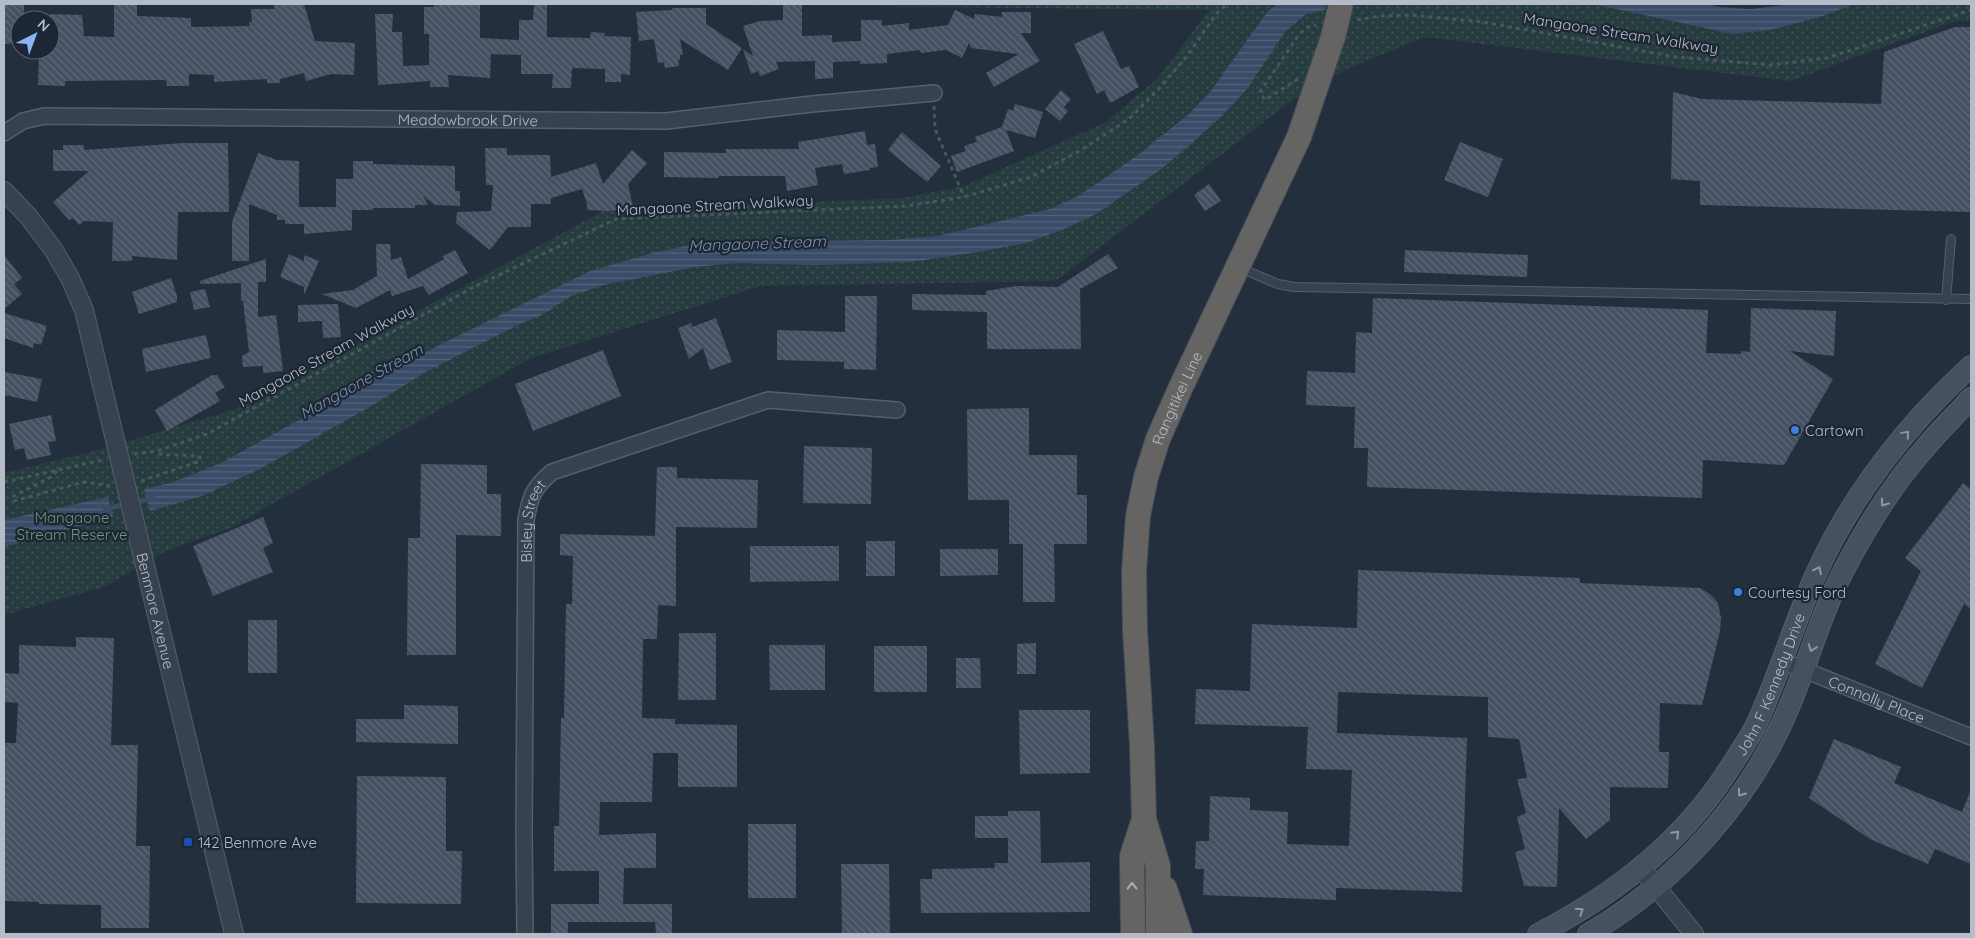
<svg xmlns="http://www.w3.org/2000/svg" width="1975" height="938" font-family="Quicksand,sans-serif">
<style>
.grass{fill:url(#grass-dots)}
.water{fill:url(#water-rules)}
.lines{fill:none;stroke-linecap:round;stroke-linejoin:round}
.stream{stroke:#394c67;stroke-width:5}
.building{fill:url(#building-back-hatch)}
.service-casing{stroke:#565f6c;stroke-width:10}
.minor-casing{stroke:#565f6c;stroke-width:18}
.tertiary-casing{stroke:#565f6c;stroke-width:20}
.secondary-casing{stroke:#565f6c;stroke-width:22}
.trunk-casing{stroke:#434c59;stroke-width:26}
.path{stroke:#44595c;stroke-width:3;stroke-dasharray:4 4;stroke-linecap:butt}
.service{stroke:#38414e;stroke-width:8}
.minor{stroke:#38414e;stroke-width:15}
.tertiary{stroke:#38414e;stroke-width:18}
.secondary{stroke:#465061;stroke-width:20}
.trunk{stroke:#656462;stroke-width:24}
.tertiary-bridge-casing{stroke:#565f6c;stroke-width:20;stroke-linecap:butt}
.trunk-bridge-casing{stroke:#434c59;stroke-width:26;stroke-linecap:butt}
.tertiary-bridge{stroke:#38414e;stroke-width:18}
.trunk-bridge{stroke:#656462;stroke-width:24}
.oneway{stroke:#8e96a5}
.oneway2{stroke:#a8afba}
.shop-dot{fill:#3f7fe0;stroke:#1d2633;stroke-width:2}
.transit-dot{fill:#1a4fb4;stroke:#1d2633;stroke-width:2}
.labels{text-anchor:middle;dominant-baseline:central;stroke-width:4.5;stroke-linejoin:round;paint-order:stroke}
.street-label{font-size:15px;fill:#b4bcc9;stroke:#1d2633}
.poi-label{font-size:15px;fill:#b4bcc9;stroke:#1d2633;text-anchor:start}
.park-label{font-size:15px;fill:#6b9a76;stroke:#1d2633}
.water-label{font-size:16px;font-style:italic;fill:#7c92b1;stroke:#1d2633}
</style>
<defs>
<pattern id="grass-dots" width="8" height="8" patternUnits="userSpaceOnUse" patternTransform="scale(1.25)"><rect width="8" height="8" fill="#263c3f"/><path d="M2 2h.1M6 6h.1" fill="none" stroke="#435659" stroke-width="1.8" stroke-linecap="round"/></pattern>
<pattern id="water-rules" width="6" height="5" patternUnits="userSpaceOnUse" patternTransform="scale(1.25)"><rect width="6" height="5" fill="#394c67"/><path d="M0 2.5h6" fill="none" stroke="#53647b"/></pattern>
<pattern id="building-back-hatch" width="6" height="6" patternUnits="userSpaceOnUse" patternTransform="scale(1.25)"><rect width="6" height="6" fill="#455162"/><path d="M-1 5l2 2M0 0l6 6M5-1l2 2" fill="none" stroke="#5d6877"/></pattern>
</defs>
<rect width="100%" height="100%" fill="#242f3e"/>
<path class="grass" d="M 661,4 L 1648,4 L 1714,17 L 1826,4 L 1971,4 L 1971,21 L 1953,22 L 1790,81 L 1425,37 L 1352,67 L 1318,84 L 1290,102 L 1056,281 L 761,286 L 531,358 L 230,528 L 168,550 L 106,586 L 4,615 L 4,473 L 94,451 L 236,409 L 605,210 L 903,198 L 964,186 L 1106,122 L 1158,78 L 1209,10 Z"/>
<g class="water">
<path d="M 1278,4 L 1326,4 L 1325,10 L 1306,14 L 1285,32 L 1247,89 L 1223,115 L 1192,143 L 1160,170 L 1096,214 L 1062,230 L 1026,243 L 978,252 L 911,262 L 817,265 L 736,263 L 695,267 L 603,285 L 569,297 L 544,314 L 522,323 L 424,373 L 373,405 L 260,469 L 202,496 L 150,511 L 144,489 L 171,483 L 221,463 L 399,365 L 590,271 L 656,252 L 692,245 L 747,242 L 889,240 L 938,236 L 1050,209 L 1080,195 L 1138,155 L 1190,113 L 1210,92 L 1268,11 Z"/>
<path d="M 1593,4 L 1706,4 L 1720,7 L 1751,9 L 1792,4 L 1854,4 L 1823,16 L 1770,30 L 1733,34 Z"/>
<path d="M 108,497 L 113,517 L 4,547 L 4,520 Z"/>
</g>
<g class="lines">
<path class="stream" d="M 105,509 L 153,498"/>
</g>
<g class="building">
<path d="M 5,4 L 24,4 L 24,20 L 20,20 L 20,43 L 5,44 Z"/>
<path d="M 114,4 L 137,4 L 137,16 L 191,18 L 191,27 L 250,26 L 249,22 L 252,22 L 251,9 L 274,9 L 274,4 L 304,4 L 315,41 L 355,43 L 354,75 L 331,74 L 306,81 L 304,73 L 280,79 L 280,83 L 267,83 L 267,79 L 214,82 L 214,75 L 189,74 L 189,86 L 167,86 L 166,80 L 65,81 L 65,86 L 38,85 L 39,50 L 50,50 L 50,14 L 82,15 L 84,36 L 114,37 Z"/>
<path d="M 434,4 L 480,4 L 480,38 L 519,40 L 519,20 L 533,20 L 534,5 L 547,5 L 547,37 L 590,38 L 591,32 L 605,33 L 604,36 L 631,37 L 630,75 L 621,74 L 621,82 L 605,82 L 605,69 L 572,68 L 571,88 L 552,88 L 553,74 L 521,74 L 521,55 L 491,54 L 490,78 L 448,75 L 449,87 L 430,87 L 430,81 L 378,85 L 375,14 L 393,14 L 392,32 L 402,32 L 403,66 L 429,65 L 429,34 L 424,34 L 424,7 L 434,7 Z"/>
<path d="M 783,5 L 802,5 L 802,36 L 832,35 L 832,42 L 861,41 L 861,20 L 882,20 L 882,26 L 909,23 L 909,30 L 948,25 L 955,10 L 974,19 L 975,14 L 1002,17 L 1002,12 L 1031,12 L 1031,33 L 1021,33 L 1040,61 L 994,87 L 986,73 L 1019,54 L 971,48 L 969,43 L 962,58 L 946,50 L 921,53 L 920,50 L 887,54 L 887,63 L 860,64 L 860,61 L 833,62 L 833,78 L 815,79 L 815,61 L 776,62 L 779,69 L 760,76 L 758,71 L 751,74 L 743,49 L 753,56 L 743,26 L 760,21 L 783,20 Z"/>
<path d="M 672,8 L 706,8 L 706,24 L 742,48 L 728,70 L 680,39 L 683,55 L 680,55 L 680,60 L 678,60 L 679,66 L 665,68 L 664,62 L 658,63 L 654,39 L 639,41 L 636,12 L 672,10 Z"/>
<path d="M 1955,27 L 1971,27 L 1971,212 L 1700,205 L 1700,181 L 1671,179 L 1673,92 L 1702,99 L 1881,104 L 1884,52 Z"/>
<path d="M 1103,31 L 1121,69 L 1129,66 L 1139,87 L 1110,103 L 1104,90 L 1097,94 L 1074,44 Z"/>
<path d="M 1061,90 L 1071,99 L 1064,107 L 1068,111 L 1060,121 L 1045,109 Z"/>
<path d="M 1015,104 L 1043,112 L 1035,138 L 1006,130 L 1014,151 L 957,172 L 951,156 L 966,151 L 964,146 L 977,142 L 975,137 L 1002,127 L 1008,109 L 1013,111 Z"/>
<path d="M 865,131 L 867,145 L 875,144 L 878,167 L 870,168 L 870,170 L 844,174 L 842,164 L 815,168 L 818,185 L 787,191 L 785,176 L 719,176 L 718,178 L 664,177 L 664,152 L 726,153 L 726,149 L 799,149 L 798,142 Z"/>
<path d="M 902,132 L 941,166 L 927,182 L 888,150 Z"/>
<path d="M 1460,142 L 1503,159 L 1488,197 L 1444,180 Z"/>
<path d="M 184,143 L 228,143 L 229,212 L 178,212 L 177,260 L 132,256 L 132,261 L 112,261 L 113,222 L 84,221 L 79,225 L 73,218 L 69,220 L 53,202 L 89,171 L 53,171 L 53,150 L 63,150 L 63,145 L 84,145 L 84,150 Z"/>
<path d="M 485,148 L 507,148 L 507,155 L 550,155 L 551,177 L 596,163 L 603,184 L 632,150 L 647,163 L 628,184 L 633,207 L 610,211 L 587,210 L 587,204 L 582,189 L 551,198 L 551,204 L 531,204 L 531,227 L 508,227 L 490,250 L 456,223 L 457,212 L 491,211 L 493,185 L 486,185 Z"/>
<path d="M 258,153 L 277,160 L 299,161 L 299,207 L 336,207 L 336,179 L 353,179 L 353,161 L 373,161 L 373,164 L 455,166 L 455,191 L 460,191 L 460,206 L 435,205 L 423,196 L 428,205 L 415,205 L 415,208 L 373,208 L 373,210 L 352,210 L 352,230 L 304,234 L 304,224 L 285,224 L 285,220 L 277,220 L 277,215 L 249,204 L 249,261 L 232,261 L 232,222 Z"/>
<path d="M 1209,184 L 1221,201 L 1205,211 L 1194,195 Z"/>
<path d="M 376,244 L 390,244 L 391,260 L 401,257 L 408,279 L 444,259 L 443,256 L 455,250 L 468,273 L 429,295 L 423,286 L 392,296 L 390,290 L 356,308 L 322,294 L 353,290 L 377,276 Z"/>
<path d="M 1405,250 L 1528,255 L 1527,277 L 1404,272 Z"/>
<path d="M 289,254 L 304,261 L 304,255 L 319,261 L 304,295 L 304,287 L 280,277 Z"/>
<path d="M 1108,254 L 1118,268 L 1080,289 L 1081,349 L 987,349 L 987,312 L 912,310 L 912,294 L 986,295 L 986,291 L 1016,286 L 1058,287 Z"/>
<path d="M 4,255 L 22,278 L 14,284 L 22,294 L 4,309 Z"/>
<path d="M 266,259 L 266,282 L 258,282 L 258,317 L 276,315 L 283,371 L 263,373 L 263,366 L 243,367 L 242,356 L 249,352 L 243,301 L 241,301 L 241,283 L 201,284 L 200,281 Z"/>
<path d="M 171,278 L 177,296 L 177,302 L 139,314 L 132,292 Z"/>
<path d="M 205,289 L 210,307 L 194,310 L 190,292 Z"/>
<path d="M 845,296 L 877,296 L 876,370 L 844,369 L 844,362 L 777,360 L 777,330 L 845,332 Z"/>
<path d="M 1373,298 L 1708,310 L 1706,353 L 1741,354 L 1741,351 L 1750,352 L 1751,308 L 1836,311 L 1834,356 L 1790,351 L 1833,379 L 1784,465 L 1703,460 L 1702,498 L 1367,487 L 1368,448 L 1354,448 L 1355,407 L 1306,405 L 1307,371 L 1355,373 L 1356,332 L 1372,333 Z"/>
<path d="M 338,304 L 341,337 L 323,338 L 322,321 L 298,322 L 298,305 Z"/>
<path d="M 4,313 L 47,326 L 41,345 L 34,343 L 33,348 L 4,338 Z"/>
<path d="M 716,318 L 732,362 L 710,370 L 703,348 L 689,359 L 678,328 L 691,323 L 692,327 Z"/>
<path d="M 206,335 L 211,358 L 146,372 L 142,349 Z"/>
<path d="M 603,350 L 621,396 L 533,431 L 515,384 Z"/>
<path d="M 5,372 L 42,379 L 37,402 L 4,395 Z"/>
<path d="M 212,375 L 217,375 L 225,387 L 215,393 L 220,401 L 167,431 L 155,410 Z"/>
<path d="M 1029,408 L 1029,455 L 1077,455 L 1077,495 L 1087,495 L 1087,544 L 1054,544 L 1055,602 L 1023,602 L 1023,544 L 1009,544 L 1009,500 L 968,500 L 967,409 Z"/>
<path d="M 51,415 L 56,441 L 48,442 L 51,455 L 27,460 L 24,448 L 15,450 L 9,424 Z"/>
<path d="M 804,446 L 872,448 L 871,504 L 803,503 Z"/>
<path d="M 421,464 L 487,465 L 487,494 L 501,494 L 501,536 L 456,535 L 456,655 L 407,655 L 408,538 L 420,538 Z"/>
<path d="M 657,467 L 677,467 L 677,478 L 758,480 L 757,528 L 676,527 L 676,606 L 658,605 L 657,639 L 643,639 L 642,718 L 675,719 L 675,724 L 737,725 L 737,787 L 678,787 L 678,753 L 653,753 L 652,802 L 600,802 L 599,835 L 656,833 L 656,868 L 624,868 L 623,904 L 672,904 L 672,934 L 656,934 L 655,922 L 568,922 L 568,934 L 551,934 L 551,904 L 599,904 L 599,871 L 554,871 L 554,826 L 559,826 L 561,718 L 564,718 L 566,604 L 572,604 L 573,556 L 560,555 L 560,534 L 655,536 Z"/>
<path d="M 1963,483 L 1971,489 L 1971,609 L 1964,604 L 1922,688 L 1875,664 L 1921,571 L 1905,558 Z"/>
<path d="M 263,517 L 273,543 L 263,548 L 273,572 L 213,596 L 193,546 Z"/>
<rect x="866" y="541" width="29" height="35"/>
<path d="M 750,546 L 839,546 L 839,581 L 750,582 Z"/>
<path d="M 940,549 L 998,549 L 998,575 L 940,576 Z"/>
<path d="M 1358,570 L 1580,578 L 1580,583 L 1700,588 L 1711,595 L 1718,603 L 1721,618 L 1720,631 L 1702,705 L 1660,703 L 1659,752 L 1669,752 L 1668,788 L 1610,787 L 1610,820 L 1586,839 L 1559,808 L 1557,887 L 1524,886 L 1515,852 L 1525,849 L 1517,817 L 1526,813 L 1517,779 L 1527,778 L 1519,739 L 1488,737 L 1488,697 L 1338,692 L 1337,733 L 1467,738 L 1462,892 L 1336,888 L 1336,900 L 1203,895 L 1204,869 L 1195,869 L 1196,841 L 1209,841 L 1210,796 L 1250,798 L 1250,810 L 1288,812 L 1287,844 L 1349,846 L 1352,770 L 1306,769 L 1308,727 L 1195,724 L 1196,689 L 1250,691 L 1252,624 L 1357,628 Z"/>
<rect x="248" y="620" width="29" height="53"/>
<path d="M 679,633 L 716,633 L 716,700 L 678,700 Z"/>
<path d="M 76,637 L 114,638 L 111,745 L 138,745 L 136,846 L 150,846 L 149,928 L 101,928 L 101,905 L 39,904 L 39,902 L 4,901 L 4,743 L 16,743 L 18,703 L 4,702 L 4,673 L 19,674 L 19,645 L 76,647 Z"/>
<path d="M 1036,643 L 1036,674 L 1017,674 L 1017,644 Z"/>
<path d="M 769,645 L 825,645 L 825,690 L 770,690 Z"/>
<rect x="874" y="646" width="53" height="46"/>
<path d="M 956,658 L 980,658 L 981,688 L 956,688 Z"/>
<path d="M 404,705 L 458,706 L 458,744 L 356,742 L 356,719 L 404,719 Z"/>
<path d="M 1019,710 L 1090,710 L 1090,773 L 1020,774 Z"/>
<path d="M 1834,739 L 1901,767 L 1894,783 L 1962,812 L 1971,789 L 1971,864 L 1935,849 L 1928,864 L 1870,839 L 1809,798 Z"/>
<path d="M 357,776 L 446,777 L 446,851 L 462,851 L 461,904 L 356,903 Z"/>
<path d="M 1008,811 L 1040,811 L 1041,863 L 1090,862 L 1090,912 L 921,913 L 920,879 L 932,879 L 932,869 L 995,868 L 994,863 L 1008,863 L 1008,838 L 975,838 L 975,816 L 1008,816 Z"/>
<rect x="748" y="824" width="48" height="74"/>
<path d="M 841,864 L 889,864 L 890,934 L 842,934 Z"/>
</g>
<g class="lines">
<g class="service-casing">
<g id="service">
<path d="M 1240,268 L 1278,284 L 1294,287 L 1971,299"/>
<path d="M 1946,300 L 1951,239"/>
</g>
</g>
<g class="minor-casing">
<g id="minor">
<path id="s1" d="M 4,133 L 23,121 L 44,116 L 666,121 L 812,104 L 934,93"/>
<path id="s2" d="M 1782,661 L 1971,737"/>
<path id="s3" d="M 525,934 L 524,832 L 526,520 C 530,497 533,488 552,472 L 768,400 L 897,410"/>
</g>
</g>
<g class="tertiary-casing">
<g id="tertiary">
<path d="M 4,191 L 28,216 L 53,249 L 70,278 L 84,310 L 123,473"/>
<path id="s4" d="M 136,528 L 234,934"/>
<path d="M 1641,868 L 1694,934"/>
</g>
</g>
<g class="secondary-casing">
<g id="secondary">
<path id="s5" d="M 1538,934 C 1612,896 1681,843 1727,772 C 1737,757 1747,742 1755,727 C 1778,678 1793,626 1815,576 C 1850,497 1907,424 1971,366"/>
<path d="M 1588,934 C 1676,883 1751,800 1790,705 C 1809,660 1822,611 1845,568 C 1867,526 1893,484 1925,448 C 1939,431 1956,415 1971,398"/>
</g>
</g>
<g class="trunk-casing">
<g id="trunk">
<path d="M 1165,889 L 1180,934"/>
<path d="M 1133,934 L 1132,856 L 1144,819"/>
<path id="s6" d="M 1158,934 L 1158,866 L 1144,819 L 1142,746 L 1135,630 L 1134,571 L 1138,516 L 1146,477 L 1158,439 L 1180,389 L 1299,137 L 1333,37"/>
</g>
</g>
<g class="path">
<path d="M 1357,20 L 1379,16 L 1411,15 L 1483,22 L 1676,57 L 1770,65 L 1827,58 L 1971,10"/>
<path d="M 1298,79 L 1265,100 L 1260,92 L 1300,33 L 1310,26 L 1316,25"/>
<path d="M 934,106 L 935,129 L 964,197"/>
<path d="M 134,454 L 157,451 L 207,434 L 472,288 L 616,219 L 906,206 L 964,197 L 1031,177 L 1081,150 L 1129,119 L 1158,90 L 1187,56 L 1216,14 L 1227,4"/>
<path d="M 57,471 L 51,477 L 12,497 L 14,501 L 84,482 L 111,486"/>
<path d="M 141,481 L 200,461 L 200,457 L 195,456 L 159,454 L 157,452"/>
<path d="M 4,482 L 103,460"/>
</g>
<use href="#service" class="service"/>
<use href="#minor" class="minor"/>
<use href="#tertiary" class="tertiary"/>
<use href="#secondary" class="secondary"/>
<use href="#trunk" class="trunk"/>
<g class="tertiary-bridge-casing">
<path id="tertiary-bridge" d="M 123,473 L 136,528"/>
</g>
<g class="trunk-bridge-casing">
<path id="trunk-bridge" d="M 1333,37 L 1341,4"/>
</g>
<use href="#tertiary-bridge" class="tertiary-bridge"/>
<use href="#trunk-bridge" class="trunk-bridge"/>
</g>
<defs><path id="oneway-chevron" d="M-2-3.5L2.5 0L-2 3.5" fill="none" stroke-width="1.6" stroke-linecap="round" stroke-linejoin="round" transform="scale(1.25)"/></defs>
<g class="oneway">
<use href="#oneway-chevron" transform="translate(1906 434) rotate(-50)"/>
<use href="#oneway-chevron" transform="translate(1884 503) rotate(126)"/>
<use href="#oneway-chevron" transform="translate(1818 570) rotate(-64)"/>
<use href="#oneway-chevron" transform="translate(1812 648) rotate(110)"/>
<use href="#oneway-chevron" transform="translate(1741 793) rotate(125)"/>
<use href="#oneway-chevron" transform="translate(1676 834) rotate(-45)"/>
<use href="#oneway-chevron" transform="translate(1580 911) rotate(-33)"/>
</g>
<use class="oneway2" href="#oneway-chevron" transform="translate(1132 886) rotate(-91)"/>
<g class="shop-dot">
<circle cx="1795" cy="430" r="5"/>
<circle cx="1738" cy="592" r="5"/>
</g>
<rect class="transit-dot" x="183" y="837" width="10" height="10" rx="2.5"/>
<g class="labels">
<g class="street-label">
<text transform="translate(1621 33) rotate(9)">Mangaone Stream Walkway</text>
<text stroke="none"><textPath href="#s1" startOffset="468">Meadowbrook Drive</textPath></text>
<text transform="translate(715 205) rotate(-3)">Mangaone Stream Walkway</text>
<text transform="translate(326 355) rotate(-29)">Mangaone Stream Walkway</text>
<text stroke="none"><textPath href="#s6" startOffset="545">Rangitikei Line</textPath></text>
<text stroke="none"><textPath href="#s3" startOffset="414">Bisley Street</textPath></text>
<text stroke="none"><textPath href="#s4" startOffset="85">Benmore Avenue</textPath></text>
<text stroke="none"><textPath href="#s5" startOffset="350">John F Kennedy Drive</textPath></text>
<text stroke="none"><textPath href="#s2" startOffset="102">Connolly Place</textPath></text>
</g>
<g class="poi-label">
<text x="1805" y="430">Cartown</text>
<text x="1748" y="592">Courtesy Ford</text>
<text x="198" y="842">142 Benmore Ave</text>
</g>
<g class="park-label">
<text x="72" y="517">Mangaone<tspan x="72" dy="17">Stream Reserve</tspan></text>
</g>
<g class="water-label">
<text transform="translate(757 243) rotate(-2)">Mangaone Stream</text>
<text transform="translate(361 381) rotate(-29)">Mangaone Stream</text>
</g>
</g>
<rect width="1975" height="938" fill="none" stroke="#b4bcc9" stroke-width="10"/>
<g transform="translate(35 35) rotate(42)"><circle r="24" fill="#1d2633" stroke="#59626f"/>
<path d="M0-4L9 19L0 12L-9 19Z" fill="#8ab4f8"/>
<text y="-8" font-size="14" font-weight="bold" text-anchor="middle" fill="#b4bcc9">N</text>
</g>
</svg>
